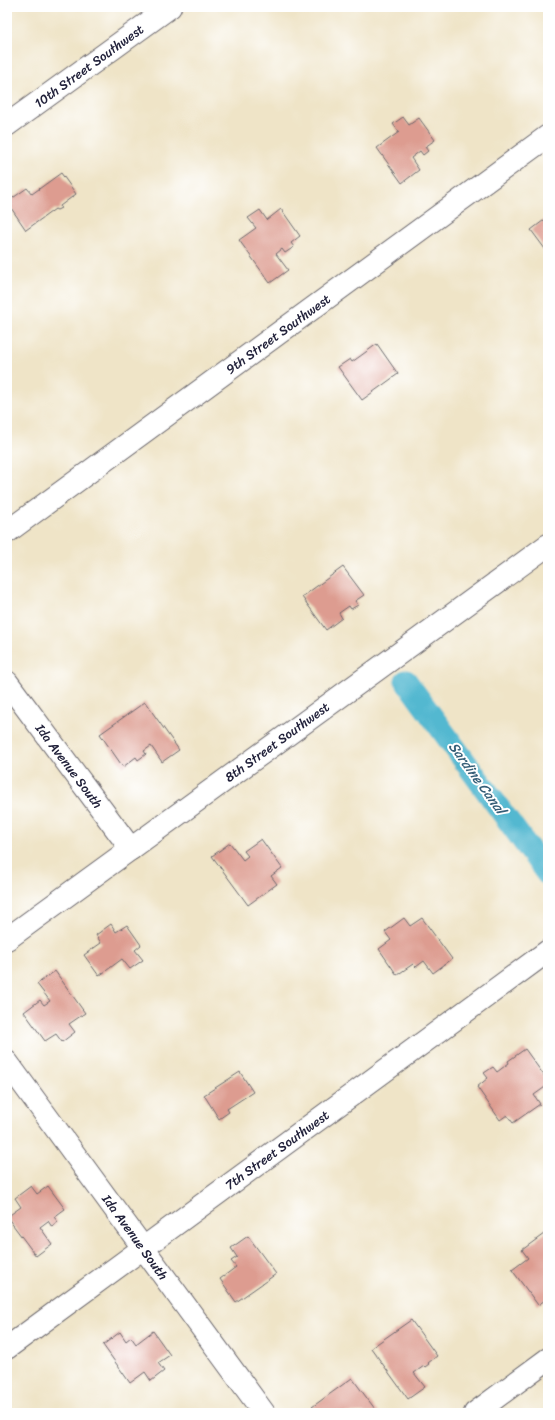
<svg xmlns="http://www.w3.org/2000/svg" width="555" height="1420" font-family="Sriracha,sans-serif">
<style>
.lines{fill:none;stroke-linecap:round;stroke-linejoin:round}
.canal{stroke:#52b8d0;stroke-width:23}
.building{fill:#dd9c90}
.street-casing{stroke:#6a666c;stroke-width:24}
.street{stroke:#fff;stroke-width:22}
.labels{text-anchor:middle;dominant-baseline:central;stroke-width:4;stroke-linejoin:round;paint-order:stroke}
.street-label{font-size:13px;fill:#22223b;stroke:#fff}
.water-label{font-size:14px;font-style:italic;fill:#355e77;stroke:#fff}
</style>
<rect width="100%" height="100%" fill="#fff"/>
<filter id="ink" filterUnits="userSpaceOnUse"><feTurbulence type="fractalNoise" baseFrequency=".025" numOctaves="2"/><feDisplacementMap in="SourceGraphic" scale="8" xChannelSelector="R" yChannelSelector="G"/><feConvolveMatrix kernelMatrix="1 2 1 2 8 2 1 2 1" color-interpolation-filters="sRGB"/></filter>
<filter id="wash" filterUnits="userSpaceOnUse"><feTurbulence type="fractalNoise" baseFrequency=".012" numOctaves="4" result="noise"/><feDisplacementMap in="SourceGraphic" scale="16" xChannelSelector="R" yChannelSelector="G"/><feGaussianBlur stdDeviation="0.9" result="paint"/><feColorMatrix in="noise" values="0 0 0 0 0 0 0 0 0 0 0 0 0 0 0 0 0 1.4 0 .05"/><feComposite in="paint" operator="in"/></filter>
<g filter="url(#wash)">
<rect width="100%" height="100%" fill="#efe4c7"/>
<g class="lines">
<path class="canal" d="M 406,681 L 548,875"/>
</g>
<g id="blocks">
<g class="building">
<path d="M 403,117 L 409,125 L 419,118 L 435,140 L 425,147 L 428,151 L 423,155 L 420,151 L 411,158 L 419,170 L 402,183 L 377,148 L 399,132 L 393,124 Z"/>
<path d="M 61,173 L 76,194 L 60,206 L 61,208 L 57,210 L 55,209 L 26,230 L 7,202 L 27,188 L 32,194 Z"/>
<path d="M 281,209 L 300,236 L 291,243 L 294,247 L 285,253 L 282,249 L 276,254 L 288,270 L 270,283 L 239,240 L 256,228 L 248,218 L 260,210 L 267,220 Z"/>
<path d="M 548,217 L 548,253 L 531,230 Z"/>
<path d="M 377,344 L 398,374 L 362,400 L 338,367 L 350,359 L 352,362 Z"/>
<path d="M 343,567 L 364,595 L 355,601 L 358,605 L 351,609 L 349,606 L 339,613 L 342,618 L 326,630 L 302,597 Z"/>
<path d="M 145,702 L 179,750 L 162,762 L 151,746 L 144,751 L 146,754 L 138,760 L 136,757 L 123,767 L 100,734 Z"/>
<path d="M 261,839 L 282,868 L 271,876 L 277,884 L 248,905 L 212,856 L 230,843 L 243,860 L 248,856 L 244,851 Z"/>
<path d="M 404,918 L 410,926 L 422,918 L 452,959 L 433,973 L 424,961 L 416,967 L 413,964 L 397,975 L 379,949 L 391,940 L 385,932 Z"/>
<path d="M 111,924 L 116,932 L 127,925 L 141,945 L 135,950 L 143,960 L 130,969 L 122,959 L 99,976 L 84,955 L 101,943 L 96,935 Z"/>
<path d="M 55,971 L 85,1013 L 69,1024 L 75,1032 L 62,1042 L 56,1034 L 45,1041 L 24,1012 L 40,1000 L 44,1005 L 50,1001 L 37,984 Z"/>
<path d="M 525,1049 L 548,1081 L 548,1085 L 534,1095 L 540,1104 L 513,1123 L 507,1115 L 500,1120 L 477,1087 L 488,1078 L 484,1073 L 493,1067 L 497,1072 L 509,1063 L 508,1061 Z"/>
<path d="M 240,1072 L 253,1092 L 227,1109 L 229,1112 L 219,1119 L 204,1095 Z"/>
<path d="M 31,1186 L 37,1194 L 48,1186 L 65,1209 L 54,1217 L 58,1222 L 52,1227 L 48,1221 L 40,1227 L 52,1244 L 36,1256 L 7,1217 L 21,1207 L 15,1198 Z"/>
<path d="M 548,1231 L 548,1281 L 547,1282 L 548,1284 L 548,1298 L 538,1305 L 512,1270 L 528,1258 L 522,1250 Z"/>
<path d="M 248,1236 L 276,1274 L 236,1302 L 220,1279 L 236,1267 L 231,1261 L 237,1257 L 231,1248 Z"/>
<path d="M 411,1320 L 437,1356 L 428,1363 L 429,1364 L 425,1367 L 424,1366 L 414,1373 L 425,1387 L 408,1399 L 371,1348 Z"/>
<path d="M 153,1331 L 170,1355 L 158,1363 L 164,1371 L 151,1381 L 145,1372 L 130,1383 L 103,1345 L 120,1332 L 126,1341 L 131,1337 L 136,1344 Z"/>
<path d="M 352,1378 L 378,1413 L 317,1413 L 312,1407 Z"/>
</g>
</g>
</g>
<g filter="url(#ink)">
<use href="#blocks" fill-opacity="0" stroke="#6a666c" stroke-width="1"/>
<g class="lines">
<g class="street-casing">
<g id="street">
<path d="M 7,125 L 170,7"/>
<path d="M 7,532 L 548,136"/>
<path d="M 7,682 L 131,849"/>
<path d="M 7,939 L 548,545"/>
<path d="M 7,1062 L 264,1413"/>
<path d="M 7,1348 L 548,951"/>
<path d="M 475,1413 L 548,1359"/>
</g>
</g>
<use href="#street" class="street"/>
</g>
</g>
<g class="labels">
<g class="street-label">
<text transform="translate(89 66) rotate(-36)">10th Street Southwest</text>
<text transform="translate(278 334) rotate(-36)">9th Street Southwest</text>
<text transform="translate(277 742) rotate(-36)">8th Street Southwest</text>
<text transform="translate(69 766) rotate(53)">Ida Avenue South</text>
<text transform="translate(277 1150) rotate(-36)">7th Street Southwest</text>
<text transform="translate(135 1237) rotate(54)">Ida Avenue South</text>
</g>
<g class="water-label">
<text transform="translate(477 778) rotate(54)">Sardine Canal</text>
</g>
</g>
<rect width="555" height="1420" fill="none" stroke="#fff" stroke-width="24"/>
</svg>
